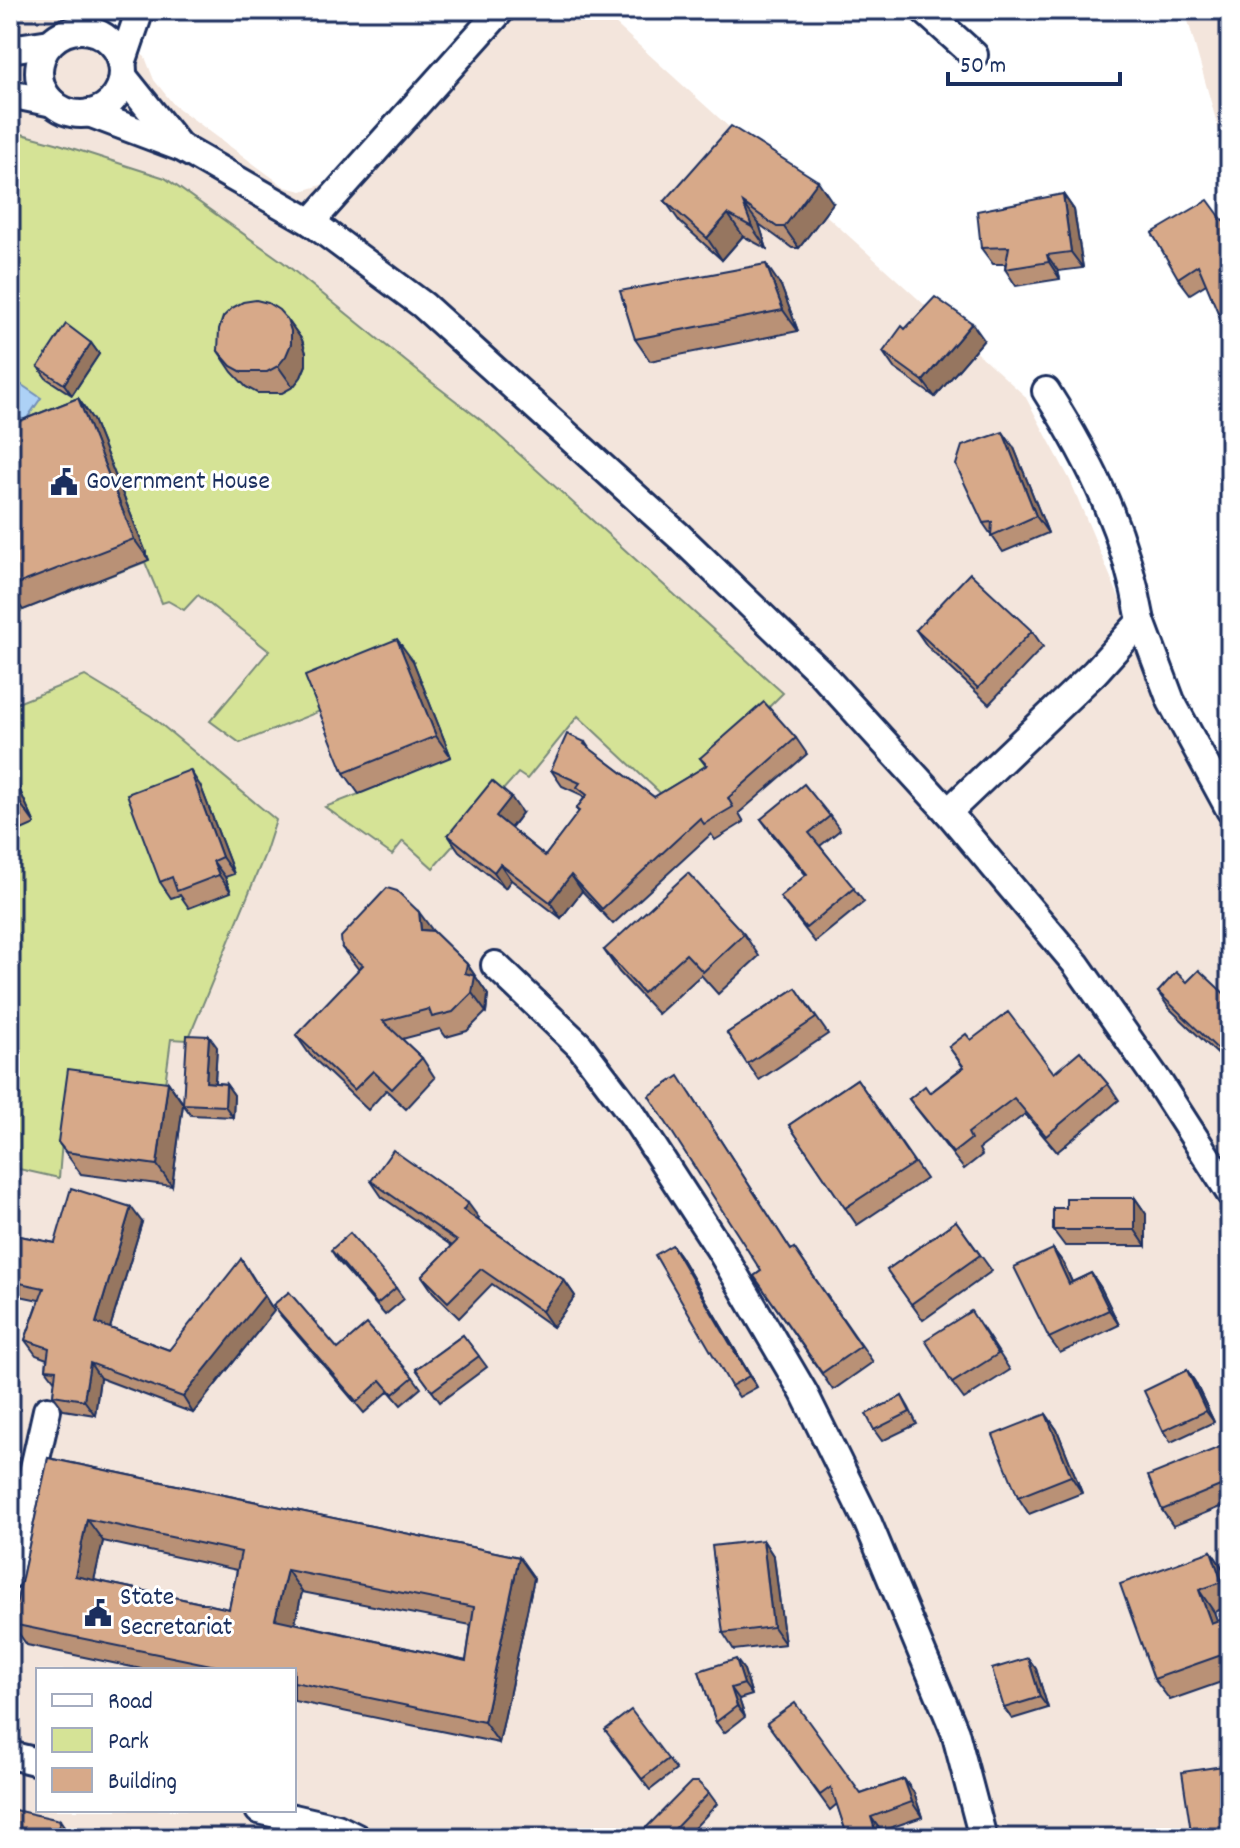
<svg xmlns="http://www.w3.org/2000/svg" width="1240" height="1848" font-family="Dekko,sans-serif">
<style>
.built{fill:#f3e5dc;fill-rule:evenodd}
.green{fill:#d5e396;stroke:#78897a;stroke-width:2}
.water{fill:#add1f6;stroke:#7390b9;stroke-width:2}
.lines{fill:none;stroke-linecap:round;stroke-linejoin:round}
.minor-casing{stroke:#1b2f5e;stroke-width:32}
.minor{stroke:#fff;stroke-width:26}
.wall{fill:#b99176;stroke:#1b2f5e;stroke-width:2;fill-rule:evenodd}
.shaded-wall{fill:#967660;stroke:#1b2f5e;stroke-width:2}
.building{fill:#d7a989;stroke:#1b2f5e;stroke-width:2;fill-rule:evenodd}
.labels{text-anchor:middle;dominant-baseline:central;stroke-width:6;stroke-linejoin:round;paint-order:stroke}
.poi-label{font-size:26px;fill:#1b2f5e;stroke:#fff;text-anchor:start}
</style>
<rect width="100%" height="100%" fill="#fff"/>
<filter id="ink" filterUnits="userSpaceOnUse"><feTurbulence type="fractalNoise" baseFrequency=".0125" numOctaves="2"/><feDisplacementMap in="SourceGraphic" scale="16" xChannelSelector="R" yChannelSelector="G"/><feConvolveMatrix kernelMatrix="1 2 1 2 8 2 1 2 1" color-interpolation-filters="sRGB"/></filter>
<g filter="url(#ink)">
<g class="built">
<path d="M 10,10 L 81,10 L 145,57 L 154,80 L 174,105 L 285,187 L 302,191 L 328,183 L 481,10 L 600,10 L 1025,396 L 1070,480 L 1177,736 L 1230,822 L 1230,1838 L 10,1838 ZM 38,1670 L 294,1670 L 294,1810 L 38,1810 Z"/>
<path d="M 1185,10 L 1230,10 L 1230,170 Z"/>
</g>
<g class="green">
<path d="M 10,131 L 56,143 L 165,178 L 283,262 L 430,381 L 486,424 L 783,693 L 672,804 L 578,716 L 527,779 L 518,773 L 433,868 L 403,841 L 392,855 L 325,807 L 359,794 L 325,709 L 240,743 L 210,721 L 269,651 L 198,595 L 184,610 L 168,601 L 162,603 L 145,562 L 10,615 Z"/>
<path d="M 85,676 L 151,716 L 276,820 L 265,854 L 188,1040 L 171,1039 L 163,1099 L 67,1079 L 59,1178 L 10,1167 L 10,706 Z"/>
</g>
<path class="water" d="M 10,377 L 41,398 L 25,421 L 10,411 Z"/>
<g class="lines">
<g class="minor-casing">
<g id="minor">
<path d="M 924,10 L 974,55"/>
<circle cx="81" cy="72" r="42"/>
<path d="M 10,49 L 50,43"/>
<path d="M 122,63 L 140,10"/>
<path d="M 123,76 L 179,146"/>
<path d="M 10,94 L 53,103"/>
<path d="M 89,113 L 182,148 L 311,222 L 423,305 L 680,537 L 818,670 L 948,812 L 1076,964 L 1158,1081 L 1230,1193"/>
<path d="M 311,222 L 501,10"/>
<path d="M 1141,621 L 1171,701 L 1230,810"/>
<path d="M 948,812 L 1095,672 L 1141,621 C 1126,534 1093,465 1046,391"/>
<path d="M 495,965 L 580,1046 L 634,1117 L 719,1248 L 804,1393 L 868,1523 L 955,1732 L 983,1838"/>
<path d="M 10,1575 L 47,1410"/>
<path d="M 10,1755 L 38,1762"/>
<path d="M 259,1810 L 337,1828 L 357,1838"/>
</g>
</g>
<use href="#minor" class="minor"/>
</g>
<g class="wall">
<path d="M 1063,194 L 1074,210 L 1083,268 L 1058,271 L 1060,279 L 1016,286 L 1005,269 L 1006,264 L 993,264 L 981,248 Z"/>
<path d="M 665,201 L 833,203 L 799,248 L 792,248 L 759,224 L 767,249 L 743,236 L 722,260 L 680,222 Z"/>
<path d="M 1230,230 L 1206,284 L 1190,294 L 1178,278 Z"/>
<path d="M 781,286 L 798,331 L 650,361 L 635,339 Z"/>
<path d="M 287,319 L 302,340 L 306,353 L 306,365 L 301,377 L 293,387 L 282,393 L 257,393 L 246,387 L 232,372 L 218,351 Z"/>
<path d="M 905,329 L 984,340 L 935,397 L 894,368 L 883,352 Z"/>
<path d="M 91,343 L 99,354 L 72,395 L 46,378 L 38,367 Z"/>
<path d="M 78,398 L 93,420 L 149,560 L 23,610 L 10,592 L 10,425 Z"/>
<path d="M 1014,448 L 1048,533 L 1003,552 L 983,523 Z"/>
<path d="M 916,630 L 1032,631 L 1043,647 L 989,704 L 927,646 Z"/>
<path d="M 413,661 L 451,757 L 359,794 L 344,773 Z"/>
<path d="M 796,738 L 807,754 L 739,813 L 744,822 L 715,840 L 711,834 L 613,924 L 582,891 L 561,918 L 511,880 L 505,888 L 459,851 L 448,835 L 522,813 L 511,828 L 545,856 L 579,812 L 576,809 L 584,798 L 582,795 L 562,786 L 551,770 L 585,742 L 589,748 L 654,797 L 706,766 L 700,758 Z"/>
<path d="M 10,769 L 35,824 L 10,835 Z"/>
<path d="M 201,787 L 234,874 L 225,877 L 231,892 L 189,908 L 180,895 L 171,898 L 160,882 Z"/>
<path d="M 830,816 L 840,830 L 820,846 L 864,902 L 815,942 L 780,897 L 806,875 L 771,833 L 761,819 Z"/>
<path d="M 433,931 L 467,964 L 488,995 L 486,1012 L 467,1031 L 446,1037 L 440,1029 L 402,1039 L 422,1058 L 435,1078 L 406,1109 L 386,1090 L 368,1110 L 310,1055 L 296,1035 L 359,970 L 342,948 Z"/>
<path d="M 744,934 L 759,956 L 718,994 L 701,975 L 658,1014 L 619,972 L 604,950 Z"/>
<path d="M 1187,982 L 1230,999 L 1230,1066 L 1169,1008 L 1158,992 Z"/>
<path d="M 796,988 L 828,1034 L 759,1080 L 727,1033 Z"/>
<path d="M 971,1040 L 1054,1073 L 1108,1084 L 1119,1100 L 1057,1152 L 1025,1114 L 979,1149 L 982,1155 L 964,1169 L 909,1099 L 930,1093 L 963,1067 L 949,1047 Z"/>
<path d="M 217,1047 L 215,1083 L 226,1084 L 234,1095 L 233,1117 L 191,1115 L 183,1104 L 172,1186 L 81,1174 L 58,1142 L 168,1082 L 183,1103 Z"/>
<path d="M 857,1079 L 926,1179 L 857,1225 L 789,1125 Z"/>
<path d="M 690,1093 L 791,1250 L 794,1248 L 873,1362 L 833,1390 L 754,1276 L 761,1271 Z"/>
<path d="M 371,1181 L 479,1218 L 478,1220 L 564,1280 L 575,1296 L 553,1327 L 492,1284 L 459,1318 L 433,1292 L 422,1276 L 452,1246 L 382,1197 Z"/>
<path d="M 1135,1198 L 1146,1214 L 1146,1246 L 1065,1246 L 1053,1230 L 1066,1208 Z"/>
<path d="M 956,1221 L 992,1271 L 923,1320 L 887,1270 Z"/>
<path d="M 142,1222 L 110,1328 L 169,1350 L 251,1274 L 274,1311 L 193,1413 L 100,1378 L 95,1415 L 64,1410 L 53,1395 L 55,1381 L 46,1369 L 47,1359 L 36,1355 L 25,1340 L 39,1300 L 10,1294 L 10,1234 L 55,1243 Z"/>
<path d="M 672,1245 L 680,1256 L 757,1387 L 739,1397 L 731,1386 Z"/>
<path d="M 1053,1249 L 1064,1264 L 1072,1282 L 1091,1273 L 1101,1288 L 1119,1325 L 1060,1353 L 1049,1338 Z"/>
<path d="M 331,1250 L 396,1288 L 404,1299 L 385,1315 L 338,1261 Z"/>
<path d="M 273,1305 L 338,1349 L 413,1377 L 421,1388 L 401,1405 L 389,1391 L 364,1413 L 281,1316 Z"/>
<path d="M 982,1327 L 1010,1370 L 964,1399 L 952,1383 Z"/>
<path d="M 463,1335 L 487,1367 L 440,1402 L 416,1369 Z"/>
<path d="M 1187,1370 L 1195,1382 L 1214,1422 L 1171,1442 L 1163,1431 Z"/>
<path d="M 902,1396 L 909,1408 L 917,1424 L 882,1441 L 874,1430 Z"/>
<path d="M 1046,1414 L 1057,1430 L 1082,1493 L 1029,1514 L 1018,1497 Z"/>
<path d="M 1230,1443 L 1230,1503 L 1173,1526 L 1162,1510 Z"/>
<path d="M 48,1458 L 519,1557 L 534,1578 L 499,1743 L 294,1701 L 294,1670 L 146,1670 L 27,1645 L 12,1624 ZM 103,1541 L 237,1570 L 229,1609 L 94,1580 ZM 302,1592 L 471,1625 L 466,1661 L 295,1623 Z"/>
<path d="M 763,1540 L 774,1557 L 785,1644 L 734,1650 L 723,1633 Z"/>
<path d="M 1211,1551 L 1226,1573 L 1230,1585 L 1230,1606 L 1214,1612 L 1217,1621 L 1230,1616 L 1230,1679 L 1170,1700 L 1154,1679 Z"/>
<path d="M 1028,1658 L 1036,1669 L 1048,1708 L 1012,1719 L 1004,1708 Z"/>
<path d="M 744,1670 L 752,1695 L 739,1699 L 745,1717 L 724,1733 L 716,1722 L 699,1671 Z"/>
<path d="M 767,1723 L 861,1794 L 904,1779 L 914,1793 L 922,1817 L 881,1831 L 883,1838 L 848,1838 L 837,1804 L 830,1810 Z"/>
<path d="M 612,1741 L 668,1759 L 676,1770 L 650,1790 Z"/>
<path d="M 709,1793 L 717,1804 L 685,1838 L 636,1838 Z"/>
</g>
<g class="shaded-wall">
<path d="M 818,181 L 833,203 L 799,248 L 784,227 Z"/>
<path d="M 1063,194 L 1074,210 L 1083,268 L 1071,252 Z"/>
<path d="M 743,203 L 759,224 L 767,249 L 752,227 Z"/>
<path d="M 728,214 L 743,236 L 722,260 L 707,238 Z"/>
<path d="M 1047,255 L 1058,271 L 1060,279 L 1049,262 Z"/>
<path d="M 766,264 L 781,286 L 798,331 L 783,310 Z"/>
<path d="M 287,319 L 302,340 L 306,353 L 306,365 L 301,377 L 293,387 L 278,366 Z"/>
<path d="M 972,323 L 984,340 L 935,397 L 923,381 Z"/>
<path d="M 91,343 L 99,354 L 72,395 L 64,384 Z"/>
<path d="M 78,398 L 93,420 L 149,560 L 134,539 Z"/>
<path d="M 1003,432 L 1014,448 L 1048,533 L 1036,516 Z"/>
<path d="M 397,639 L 413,661 L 451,757 L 436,736 Z"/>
<path d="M 10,769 L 35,824 L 20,803 L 10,781 Z"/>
<path d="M 190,770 L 201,787 L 234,874 L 222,857 Z"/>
<path d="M 511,797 L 522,813 L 507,832 L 496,816 Z"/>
<path d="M 213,861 L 225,877 L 231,892 L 219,875 Z"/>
<path d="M 500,864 L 511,880 L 505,888 L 494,872 Z"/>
<path d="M 571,875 L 582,891 L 561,918 L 550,902 Z"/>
<path d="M 419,912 L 433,931 L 421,930 Z"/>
<path d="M 467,964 L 488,995 L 486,1012 L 472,993 L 465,973 Z"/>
<path d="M 209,1036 L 217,1047 L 214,1094 L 206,1082 Z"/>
<path d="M 168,1082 L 183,1104 L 172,1186 L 157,1165 Z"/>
<path d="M 226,1084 L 234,1095 L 233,1117 L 225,1106 Z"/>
<path d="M 1135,1198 L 1146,1214 L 1146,1246 L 1135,1230 Z"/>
<path d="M 468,1203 L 479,1218 L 474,1225 L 463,1210 Z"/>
<path d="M 131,1207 L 142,1222 L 107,1338 L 96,1323 Z"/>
<path d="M 672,1245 L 680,1256 L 757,1387 L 749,1376 Z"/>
<path d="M 1053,1249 L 1064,1264 L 1079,1298 L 1069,1284 Z"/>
<path d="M 241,1259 L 274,1311 L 193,1413 L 183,1397 Z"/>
<path d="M 1091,1273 L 1101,1288 L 1119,1325 L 1109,1310 Z"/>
<path d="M 564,1280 L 575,1296 L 553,1327 L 542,1311 Z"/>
<path d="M 90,1363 L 100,1378 L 95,1415 L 84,1400 Z"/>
<path d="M 1187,1370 L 1195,1382 L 1214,1422 L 1206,1411 Z"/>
<path d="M 1046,1414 L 1057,1430 L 1082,1493 L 1071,1476 Z"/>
<path d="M 87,1519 L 103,1541 L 90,1598 L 75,1576 Z"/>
<path d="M 763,1540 L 774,1557 L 785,1644 L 773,1627 Z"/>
<path d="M 1211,1551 L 1226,1573 L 1230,1585 L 1230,1594 L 1222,1582 Z"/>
<path d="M 519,1557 L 534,1578 L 499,1743 L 484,1722 Z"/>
<path d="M 287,1570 L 302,1592 L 291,1641 L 275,1619 Z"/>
<path d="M 1199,1590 L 1214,1612 L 1226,1644 L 1211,1623 Z"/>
<path d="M 1028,1658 L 1036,1669 L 1048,1708 L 1040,1697 Z"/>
<path d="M 736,1659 L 744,1670 L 752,1695 L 744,1684 Z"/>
<path d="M 731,1688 L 739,1699 L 745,1717 L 737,1706 Z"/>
<path d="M 904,1779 L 914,1793 L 922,1817 L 912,1802 Z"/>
<path d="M 871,1817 L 881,1831 L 883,1838 L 880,1838 L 875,1830 Z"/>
<path d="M 60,1820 L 72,1838 L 56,1838 Z"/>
</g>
<g class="building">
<path d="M 731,126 L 818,181 L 784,227 L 777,227 L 743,203 L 752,227 L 728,214 L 707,238 L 665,201 Z"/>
<path d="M 1063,194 L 1071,252 L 1047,255 L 1049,262 L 1005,269 L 1009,247 L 981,248 L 977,211 Z"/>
<path d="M 1208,200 L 1230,230 L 1230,341 L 1198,265 L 1178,278 L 1152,233 Z"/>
<path d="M 766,264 L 783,310 L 635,339 L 620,291 Z"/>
<path d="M 935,297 L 972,323 L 923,381 L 883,352 L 902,326 L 905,329 Z"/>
<path d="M 256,300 L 268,303 L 279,310 L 287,319 L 291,331 L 291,344 L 286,356 L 278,366 L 267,372 L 242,372 L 231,366 L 218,351 L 219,329 L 223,317 L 232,308 L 243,302 Z"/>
<path d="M 66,324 L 91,343 L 64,384 L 38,367 Z"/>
<path d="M 78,398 L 134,539 L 10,587 L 10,425 Z"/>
<path d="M 1003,432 L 1036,516 L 991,536 L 992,522 L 983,523 L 956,465 L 962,446 Z"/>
<path d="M 970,573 L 1032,631 L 978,688 L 916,630 Z"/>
<path d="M 397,639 L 436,736 L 344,773 L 305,676 Z"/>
<path d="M 764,702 L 796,738 L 728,798 L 733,807 L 704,824 L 700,818 L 602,909 L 571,875 L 550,902 L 500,864 L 494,872 L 448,835 L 492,781 L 511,797 L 496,816 L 545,856 L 579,811 L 576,809 L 587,795 L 577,787 L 580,783 L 551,770 L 567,734 L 585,742 L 584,744 L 654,797 L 707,765 L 700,758 Z"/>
<path d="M 190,770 L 222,857 L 213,861 L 219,875 L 177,891 L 172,877 L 160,882 L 127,794 Z"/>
<path d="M 10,781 L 20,803 L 10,807 Z"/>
<path d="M 804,784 L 830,816 L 809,833 L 854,888 L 806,928 L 780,897 L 807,874 L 761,819 Z"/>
<path d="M 688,873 L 744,934 L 703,972 L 686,954 L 643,993 L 604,950 Z"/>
<path d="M 387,888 L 397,891 L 419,912 L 421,930 L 433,931 L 467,964 L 465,973 L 475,976 L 472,993 L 453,1012 L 432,1017 L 429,1009 L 383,1021 L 422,1058 L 392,1089 L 373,1071 L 354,1090 L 296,1035 L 363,965 L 342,948 L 341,937 Z"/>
<path d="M 1199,970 L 1230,999 L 1228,1002 L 1230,1004 L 1230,1061 L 1158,992 L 1176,972 L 1187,982 Z"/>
<path d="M 796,988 L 816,1018 L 747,1064 L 727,1033 Z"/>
<path d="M 1008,1012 L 1054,1073 L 1080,1051 L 1108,1084 L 1046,1136 L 1014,1098 L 968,1133 L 971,1139 L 953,1153 L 909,1099 L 925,1086 L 930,1093 L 964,1067 L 949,1047 L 966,1034 L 971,1040 Z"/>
<path d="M 187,1035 L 209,1036 L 206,1082 L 226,1084 L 225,1106 L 183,1104 Z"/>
<path d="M 68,1069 L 168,1082 L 157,1165 L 66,1152 L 58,1142 Z"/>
<path d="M 679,1076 L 791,1250 L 794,1248 L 861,1346 L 822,1373 L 754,1276 L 761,1271 L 649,1096 Z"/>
<path d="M 857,1079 L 914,1163 L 845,1208 L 789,1125 Z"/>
<path d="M 393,1150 L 468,1203 L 463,1210 L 564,1280 L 542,1311 L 481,1269 L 448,1302 L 422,1276 L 457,1241 L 371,1181 Z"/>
<path d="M 71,1188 L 131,1207 L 96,1323 L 169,1350 L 241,1259 L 264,1296 L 183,1397 L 90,1363 L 84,1400 L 53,1395 L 56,1370 L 46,1369 L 49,1348 L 25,1340 L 44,1288 L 10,1281 L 10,1234 L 55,1243 Z"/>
<path d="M 1066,1198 L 1135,1198 L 1135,1230 L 1053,1230 L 1053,1208 L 1066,1208 Z"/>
<path d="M 956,1221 L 980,1255 L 911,1304 L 887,1270 Z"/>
<path d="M 350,1233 L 396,1288 L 377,1304 L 331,1250 Z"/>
<path d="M 672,1245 L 749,1376 L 731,1386 L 655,1255 Z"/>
<path d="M 1053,1249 L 1069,1284 L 1091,1273 L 1109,1310 L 1049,1338 L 1014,1267 Z"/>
<path d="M 289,1292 L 338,1349 L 367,1324 L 413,1377 L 393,1394 L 381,1380 L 357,1402 L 273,1305 Z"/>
<path d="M 971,1311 L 998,1354 L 952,1383 L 925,1340 Z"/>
<path d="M 463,1335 L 479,1356 L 432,1391 L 416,1369 Z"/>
<path d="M 1187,1370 L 1206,1411 L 1163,1431 L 1144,1391 Z"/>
<path d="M 902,1396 L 910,1412 L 874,1430 L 866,1414 Z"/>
<path d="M 1046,1414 L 1071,1476 L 1018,1497 L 993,1435 Z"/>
<path d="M 1230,1443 L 1230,1482 L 1162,1510 L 1148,1476 Z"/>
<path d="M 48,1458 L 519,1557 L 484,1722 L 294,1682 L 294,1670 L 235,1670 L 12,1624 ZM 87,1519 L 241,1552 L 229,1609 L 75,1576 ZM 287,1570 L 474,1607 L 466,1661 L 275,1619 Z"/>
<path d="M 763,1540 L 773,1627 L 723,1633 L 712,1546 Z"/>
<path d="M 1211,1551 L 1222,1582 L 1199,1590 L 1211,1623 L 1230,1616 L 1230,1652 L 1154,1679 L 1120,1584 Z"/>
<path d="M 1028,1658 L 1040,1697 L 1004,1708 L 992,1669 Z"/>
<path d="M 736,1659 L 744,1684 L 731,1688 L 737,1706 L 716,1722 L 699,1671 Z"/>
<path d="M 795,1703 L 861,1794 L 904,1779 L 912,1802 L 871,1817 L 875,1830 L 848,1838 L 831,1787 L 820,1795 L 767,1723 Z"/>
<path d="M 631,1710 L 668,1759 L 642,1779 L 605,1730 Z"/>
<path d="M 1230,1765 L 1230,1838 L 1192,1838 L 1182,1772 Z"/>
<path d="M 691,1782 L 698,1782 L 709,1793 L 666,1838 L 636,1838 Z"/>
<path d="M 10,1809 L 60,1820 L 56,1838 L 10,1838 Z"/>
</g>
</g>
<defs>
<g id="civic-bare" transform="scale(2.16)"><path d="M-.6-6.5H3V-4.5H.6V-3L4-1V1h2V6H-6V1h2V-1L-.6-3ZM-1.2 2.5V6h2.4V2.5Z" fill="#1b2f5e" stroke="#fff" stroke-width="2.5" paint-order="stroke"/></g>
</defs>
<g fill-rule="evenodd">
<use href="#civic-bare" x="64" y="482"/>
<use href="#civic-bare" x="98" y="1613"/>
</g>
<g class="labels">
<g class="poi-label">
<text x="86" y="482">Government House</text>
<text x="120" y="1598">State<tspan x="120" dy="30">Secretariat</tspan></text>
</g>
</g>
<rect width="1240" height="1848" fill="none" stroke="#fff" stroke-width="40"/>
<rect x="20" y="20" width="1200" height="1808" fill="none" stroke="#1b2f5e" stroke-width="3" filter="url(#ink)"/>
<rect x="36" y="1668" width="260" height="144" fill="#ffffff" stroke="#a4acbf" stroke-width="2"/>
<rect x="52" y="1694" width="40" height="12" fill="#ffffff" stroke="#a4acbf" stroke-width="2"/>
<text x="108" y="1708" font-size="24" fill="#1b2f5e">Road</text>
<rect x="52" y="1728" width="40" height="24" fill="#d5e396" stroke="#a4acbf" stroke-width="2"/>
<text x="108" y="1748" font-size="24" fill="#1b2f5e">Park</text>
<rect x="52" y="1768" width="40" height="24" fill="#d7a989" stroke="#a4acbf" stroke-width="2"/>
<text x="108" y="1788" font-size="24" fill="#1b2f5e">Building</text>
<path d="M948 72v12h172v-12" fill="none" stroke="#1b2f5e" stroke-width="4"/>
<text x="960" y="72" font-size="24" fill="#1b2f5e" stroke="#ffffff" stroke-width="6" paint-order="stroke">50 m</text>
</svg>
